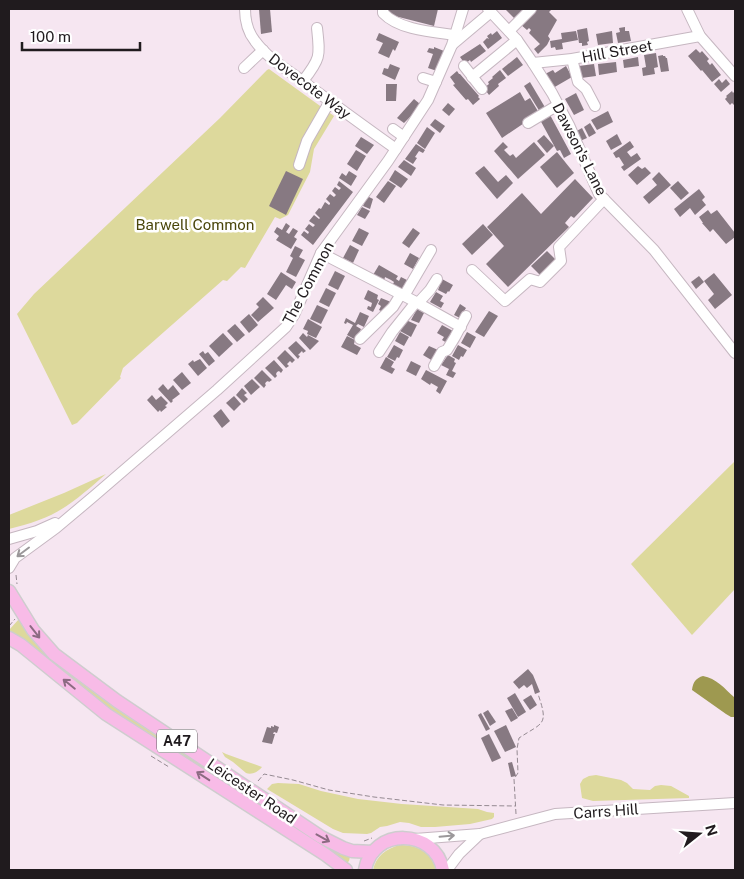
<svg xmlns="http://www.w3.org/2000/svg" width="744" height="879" font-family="'Public Sans',sans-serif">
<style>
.green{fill:#ddd99c}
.water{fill:#9e9950}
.building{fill:#877982}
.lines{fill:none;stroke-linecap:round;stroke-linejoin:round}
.minor-casing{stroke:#c6b7c1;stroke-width:12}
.major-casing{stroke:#cecdce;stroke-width:15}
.path{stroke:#958a92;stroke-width:1;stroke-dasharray:5 2.5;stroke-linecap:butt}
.minor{stroke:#fff;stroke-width:10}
.major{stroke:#f8bbe7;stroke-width:12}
.oneway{stroke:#9b989a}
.oneway2{stroke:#8c6b82}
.labels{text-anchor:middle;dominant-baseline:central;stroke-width:5;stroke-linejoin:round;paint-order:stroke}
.shield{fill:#fff;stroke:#635f62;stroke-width:1}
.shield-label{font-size:14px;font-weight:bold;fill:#201b1e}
.street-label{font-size:15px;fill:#201b1e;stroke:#fff}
.park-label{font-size:15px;fill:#4a460b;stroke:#fff}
</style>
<rect width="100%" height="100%" fill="#f6e6f1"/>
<g class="green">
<path d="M 269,69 L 334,116 L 314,149 L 310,172 L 288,215 L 280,219 L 275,217 L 245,268 L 241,267 L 227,281 L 223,280 L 123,368 L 120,377 L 121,378 L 77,423 L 72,425 L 17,314 L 34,294 L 220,118 L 267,70 Z"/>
<path d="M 735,461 L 735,589 L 692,635 L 631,564 Z"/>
<path d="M 106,474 C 85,492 65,511 39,520 C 29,524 19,526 9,529 L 9,515 L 64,493 Z"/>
<path d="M 19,619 L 33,639 L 78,680 L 127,716 L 338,852 L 350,857 L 349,861 L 346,864 L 98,702 L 29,645 L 9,630 Z"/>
<path d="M 222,752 L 226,754 L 262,767 C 258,772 252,775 246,773 L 233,762 L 225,757 Z"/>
<path d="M 596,775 L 621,780 L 627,783 L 633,789 L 650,790 L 655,786 L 661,785 L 671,786 L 689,796 L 689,798 L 593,801 L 582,798 L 580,784 L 583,779 L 589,776 Z"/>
<path d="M 278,783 L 299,784 L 321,791 L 358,799 L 402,804 L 478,809 L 487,812 L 494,813 L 494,817 L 492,819 L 470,824 L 435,827 L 421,827 L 409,823 L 400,822 L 387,826 L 380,827 L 371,833 L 367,834 L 343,833 L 333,829 L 267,789 L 272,784 Z"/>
<path d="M 399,845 C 417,845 431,851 436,870 L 373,870 C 376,856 386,849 399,845 Z"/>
</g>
<path class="water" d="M 703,676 C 716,678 725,689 734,697 L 735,699 L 735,717 L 731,717 L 726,714 L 692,690 C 693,682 696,678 703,676 Z"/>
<g class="building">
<path d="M 259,9 L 270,9 L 272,32 L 261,34 Z"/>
<path d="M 388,9 L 438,9 L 434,26 L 387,14 Z"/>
<path d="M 505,9 L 527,9 L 516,20 Z"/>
<path d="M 534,9 L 552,9 L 549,12 L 557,20 L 548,36 L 550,39 L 547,45 L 538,54 L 534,49 L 540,44 L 529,33 L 531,30 L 529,28 L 527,30 L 520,24 Z"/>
<path d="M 625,27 L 625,31 L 629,31 L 631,41 L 618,43 L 616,33 L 620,32 L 619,28 Z"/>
<path d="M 587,28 L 589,41 L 587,42 L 588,45 L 582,46 L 582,43 L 579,43 L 577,30 Z"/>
<path d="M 497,31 L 502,38 L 488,49 L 483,42 L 487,38 L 489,39 L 487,36 L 491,33 L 492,35 Z"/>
<path d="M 576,31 L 578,40 L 562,43 L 563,49 L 556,50 L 555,47 L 551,48 L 550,41 L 562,39 L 561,33 Z"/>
<path d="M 612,31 L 613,43 L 598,45 L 596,34 Z"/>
<path d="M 379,33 L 399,42 L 395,51 L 393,49 L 389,58 L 378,53 L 383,43 L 376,40 Z"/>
<path d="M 480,44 L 486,51 L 471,62 L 470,60 L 465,64 L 460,57 Z"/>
<path d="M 434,47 L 444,51 L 437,71 L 428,68 L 433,54 L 427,52 L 429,48 L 434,49 Z"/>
<path d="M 696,49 L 700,53 L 702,51 L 709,59 L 707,61 L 710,65 L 712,63 L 721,75 L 712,82 L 702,70 L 701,71 L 688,56 Z"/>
<path d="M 656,53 L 658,67 L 654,68 L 655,74 L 643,76 L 642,68 L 646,67 L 644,55 Z"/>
<path d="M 663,55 L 663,56 L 665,56 L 666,58 L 667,58 L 669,71 L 661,72 L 658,56 Z"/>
<path d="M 517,57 L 523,65 L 508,76 L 502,69 Z"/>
<path d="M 638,57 L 639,66 L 624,68 L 623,60 Z"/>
<path d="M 616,62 L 617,72 L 599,75 L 598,64 Z"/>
<path d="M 390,64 L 400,68 L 395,80 L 382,74 L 384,68 L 388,69 Z"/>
<path d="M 594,64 L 596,76 L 581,78 L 579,66 Z"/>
<path d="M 566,66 L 572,77 L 553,88 L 545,74 L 553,70 L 555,73 Z"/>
<path d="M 500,70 L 506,78 L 498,84 L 499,86 L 489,95 L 484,88 L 489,84 L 488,82 L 493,78 L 492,77 Z"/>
<path d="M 457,71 L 459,74 L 460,74 L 479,96 L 478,97 L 480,99 L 473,105 L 468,99 L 466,100 L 453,85 L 455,84 L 450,77 Z"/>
<path d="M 719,79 L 722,83 L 726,79 L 730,84 L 721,92 L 714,84 Z"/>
<path d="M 530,82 L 546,109 L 540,112 L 524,86 Z"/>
<path d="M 386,84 L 397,84 L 396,101 L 386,101 Z"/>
<path d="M 732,91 L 733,93 L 735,91 L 735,103 L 734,105 L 732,103 L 730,105 L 725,99 L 727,97 L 726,96 Z"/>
<path d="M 520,92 L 525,101 L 530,98 L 539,113 L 502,138 L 486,113 Z"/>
<path d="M 576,93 L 584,110 L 574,115 L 565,99 Z"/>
<path d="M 414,99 L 420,104 L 413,114 L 404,123 L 397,118 Z"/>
<path d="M 448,103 L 455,109 L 449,116 L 442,110 Z"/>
<path d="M 608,111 L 613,122 L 597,130 L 591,120 Z"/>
<path d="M 549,113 L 571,154 L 564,158 L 560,150 L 557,151 L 539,118 Z"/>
<path d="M 435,119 L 445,126 L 440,133 L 430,125 Z"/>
<path d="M 590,123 L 596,133 L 589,137 L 584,127 Z"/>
<path d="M 427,127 L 435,133 L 425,149 L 417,143 Z"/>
<path d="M 582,128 L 587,138 L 580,141 L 575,132 Z"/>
<path d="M 617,134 L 622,144 L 611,150 L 606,141 Z"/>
<path d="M 544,135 L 554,146 L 547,153 L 537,141 Z"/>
<path d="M 361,137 L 374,145 L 367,154 L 355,146 Z"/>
<path d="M 630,141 L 634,147 L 627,152 L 631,157 L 637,153 L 641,159 L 624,171 L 621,167 L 624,165 L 619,157 L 616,158 L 613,153 Z"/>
<path d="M 503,142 L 508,147 L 504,150 L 510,156 L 513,154 L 516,158 L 534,142 L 545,155 L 518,179 L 494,151 Z"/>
<path d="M 416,144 L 425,150 L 423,153 L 419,151 L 415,157 L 417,158 L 413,164 L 405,159 Z"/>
<path d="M 356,150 L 366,156 L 357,171 L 347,164 Z"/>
<path d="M 557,152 L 574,173 L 557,188 L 540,167 Z"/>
<path d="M 404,160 L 416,168 L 411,176 L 398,167 Z"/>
<path d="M 484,166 L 498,182 L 506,175 L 513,183 L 497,199 L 475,173 Z"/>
<path d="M 638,166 L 642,169 L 645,167 L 651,173 L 637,185 L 628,175 Z"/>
<path d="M 395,170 L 408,179 L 401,188 L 389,180 Z"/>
<path d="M 286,171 L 303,179 L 286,215 L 269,206 Z"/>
<path d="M 349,171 L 357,176 L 351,186 L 339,178 L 342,173 L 346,176 Z"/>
<path d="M 659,172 L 671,185 L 649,204 L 643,197 L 657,185 L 652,179 Z"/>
<path d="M 575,179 L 593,198 L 574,218 L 571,216 L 565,223 L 569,227 L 508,287 L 486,264 L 504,246 L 487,227 L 522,193 L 541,214 Z"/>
<path d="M 339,181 L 353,192 L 313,245 L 301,235 L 304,231 L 308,234 L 309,232 L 305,229 L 309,224 L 313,227 L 315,225 L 309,221 L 314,215 L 319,219 L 320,218 L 315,213 L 319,208 L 321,209 L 325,202 L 329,205 L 330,204 L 330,203 L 326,199 L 330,194 L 334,197 L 336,195 L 332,191 L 335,187 L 339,190 L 341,188 L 337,185 Z"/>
<path d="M 388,181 L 396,186 L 384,203 L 376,197 Z"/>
<path d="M 678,181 L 689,193 L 681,200 L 670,188 Z"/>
<path d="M 699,189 L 705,197 L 702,200 L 706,205 L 695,215 L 690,208 L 680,217 L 674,209 Z"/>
<path d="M 367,196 L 373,199 L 370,209 L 363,206 Z"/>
<path d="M 362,207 L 370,211 L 365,219 L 357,215 Z"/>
<path d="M 708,210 L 711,214 L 717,210 L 735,233 L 735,237 L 726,244 L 713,229 L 710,232 L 702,223 L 703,223 L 699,217 Z"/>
<path d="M 286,223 L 290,226 L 286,232 L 289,234 L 293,228 L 298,231 L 294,237 L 297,239 L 291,249 L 276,240 L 279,236 L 274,232 L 277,227 L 282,230 Z"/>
<path d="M 483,224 L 493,235 L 472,255 L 462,244 Z"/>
<path d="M 359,228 L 369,233 L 362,246 L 352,241 Z"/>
<path d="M 413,228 L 420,233 L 409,248 L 402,243 Z"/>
<path d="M 350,245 L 359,250 L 353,263 L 343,258 Z"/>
<path d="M 295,246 L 303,250 L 299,257 L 305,260 L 296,277 L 286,272 L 293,258 L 290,256 Z"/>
<path d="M 547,251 L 558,262 L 542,277 L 531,266 Z"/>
<path d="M 410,253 L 419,258 L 413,269 L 404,264 Z"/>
<path d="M 379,265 L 398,276 L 396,279 L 399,281 L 401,277 L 407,280 L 401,291 L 392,286 L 394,282 L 391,280 L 385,277 L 384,281 L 373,275 Z"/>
<path d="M 335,271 L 345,276 L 338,290 L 328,285 Z"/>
<path d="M 281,272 L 296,282 L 292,289 L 286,285 L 276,300 L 267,294 Z"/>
<path d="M 714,273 L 732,295 L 715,309 L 708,300 L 714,294 L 704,281 Z"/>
<path d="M 699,276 L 704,282 L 696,289 L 691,282 Z"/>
<path d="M 442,279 L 453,285 L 449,292 L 448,291 L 446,294 L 438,290 Z"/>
<path d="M 326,288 L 336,293 L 329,307 L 319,302 Z"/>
<path d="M 368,290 L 378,295 L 377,299 L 379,300 L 373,312 L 367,309 L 368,306 L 371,307 L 372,303 L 364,299 Z"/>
<path d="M 436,292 L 443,296 L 440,301 L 444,303 L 441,308 L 430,302 Z"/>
<path d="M 263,297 L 274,308 L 258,322 L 251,315 L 259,307 L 256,304 Z"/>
<path d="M 381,298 L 391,302 L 385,313 L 379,310 L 381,306 L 378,304 Z"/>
<path d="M 460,304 L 466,308 L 460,318 L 454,315 Z"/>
<path d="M 317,305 L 328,310 L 321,324 L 310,319 Z"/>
<path d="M 417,309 L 424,313 L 419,323 L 411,320 Z"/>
<path d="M 489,311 L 498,316 L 484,337 L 475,332 Z"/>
<path d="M 360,312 L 369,316 L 364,327 L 358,324 L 356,326 L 361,329 L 356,340 L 347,335 L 353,325 L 347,322 L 346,324 L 344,323 L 346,318 L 355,323 Z"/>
<path d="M 249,314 L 258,325 L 249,333 L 240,322 Z"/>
<path d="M 308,319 L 322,327 L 316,338 L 307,334 L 308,331 L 303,329 Z"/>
<path d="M 406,320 L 417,325 L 411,337 L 400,331 Z"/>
<path d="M 235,324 L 245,335 L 237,342 L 227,331 Z"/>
<path d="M 442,325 L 453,331 L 447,343 L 442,340 L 444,337 L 437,333 Z"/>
<path d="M 400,332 L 409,337 L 404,346 L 395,341 Z"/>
<path d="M 467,332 L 476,337 L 470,348 L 461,343 Z"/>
<path d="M 223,333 L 233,344 L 219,357 L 209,346 Z"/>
<path d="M 303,333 L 307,337 L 308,335 L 319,341 L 310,350 L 299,338 Z"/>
<path d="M 347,336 L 355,340 L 354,344 L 361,348 L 357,355 L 341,347 Z"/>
<path d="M 296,341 L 306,351 L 303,353 L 302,351 L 298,355 L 300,356 L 298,359 L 288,348 Z"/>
<path d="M 394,345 L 403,350 L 399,358 L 397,357 L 395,361 L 387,357 Z"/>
<path d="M 458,345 L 467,350 L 463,357 L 461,356 L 459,360 L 452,356 Z"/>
<path d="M 429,346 L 438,350 L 433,361 L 423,355 Z"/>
<path d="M 285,350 L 295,360 L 292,363 L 290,361 L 287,364 L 289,366 L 286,368 L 277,358 Z"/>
<path d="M 203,351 L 205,354 L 208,352 L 215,361 L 209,366 L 199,354 Z"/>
<path d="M 448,355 L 455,359 L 454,362 L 456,363 L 452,371 L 456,373 L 453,378 L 446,375 L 449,369 L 441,365 Z"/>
<path d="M 386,357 L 394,362 L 391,367 L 395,369 L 392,374 L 380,368 Z"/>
<path d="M 200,359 L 207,368 L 198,376 L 188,364 L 193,360 L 194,362 Z"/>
<path d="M 274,360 L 283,370 L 281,373 L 279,371 L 277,372 L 276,374 L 277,376 L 275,378 L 265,368 Z"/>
<path d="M 411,361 L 421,366 L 416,376 L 406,371 Z"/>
<path d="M 262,370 L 272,380 L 269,382 L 268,381 L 266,382 L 265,384 L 266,385 L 264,388 L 254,378 Z"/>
<path d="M 426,370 L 447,381 L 440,394 L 436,391 L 438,387 L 431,383 L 430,385 L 421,379 Z"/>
<path d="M 182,372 L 191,383 L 182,390 L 173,380 Z"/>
<path d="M 252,379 L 260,387 L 251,395 L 244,386 Z"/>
<path d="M 163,384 L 168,390 L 173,385 L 180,394 L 172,400 L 173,401 L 171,403 L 158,389 Z"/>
<path d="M 242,388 L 247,393 L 244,395 L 248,399 L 244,403 L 236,395 Z"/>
<path d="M 152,395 L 156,400 L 161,396 L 168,403 L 165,406 L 167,407 L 161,412 L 160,410 L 158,412 L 147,400 Z"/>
<path d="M 234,396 L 241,404 L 234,411 L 226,403 Z"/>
<path d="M 221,409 L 230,421 L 222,428 L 213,416 Z"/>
<path d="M 528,669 L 533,675 L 540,692 L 535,694 L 532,684 L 527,688 L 524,685 L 519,689 L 513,682 Z"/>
<path d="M 515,693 L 526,712 L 518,717 L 507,698 Z"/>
<path d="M 531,695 L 537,705 L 530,710 L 523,700 Z"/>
<path d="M 512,708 L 518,718 L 511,722 L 505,711 Z"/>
<path d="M 488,710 L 496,722 L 490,726 L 483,713 Z"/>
<path d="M 481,713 L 490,729 L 486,731 L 478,715 Z"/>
<path d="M 274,725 L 279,727 L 277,733 L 274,732 L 273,734 L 275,734 L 272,744 L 262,742 L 267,727 L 271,728 L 271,726 L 274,727 Z"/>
<path d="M 506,725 L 516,747 L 505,752 L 494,731 Z"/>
<path d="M 489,734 L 501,758 L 492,762 L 481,738 Z"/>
<path d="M 512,762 L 516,776 L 511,777 L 508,763 Z"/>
</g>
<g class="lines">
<g class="minor-casing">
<g id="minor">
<path d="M 245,9 C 245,21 247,31 255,41 C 268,59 288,70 305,83 C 335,105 365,127 396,149"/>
<path d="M 383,9 L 383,13 C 399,30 433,32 455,35"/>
<path d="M 488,9 L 517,40 L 533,63 L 552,93 L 569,125 L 599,194 L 654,250 L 735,353"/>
<path d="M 687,9 L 700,36 L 735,76"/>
<path d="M 509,31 L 531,9"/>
<path d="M 453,44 L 491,12"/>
<path d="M 572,59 L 578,82 L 586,89 L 595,106"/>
<path d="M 533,63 L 572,59 L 700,36"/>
<path d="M 464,66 L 482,89"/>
<path d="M 244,68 L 263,50"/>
<path d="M 472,77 L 517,40"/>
<path d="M 423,78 L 436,82"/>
<path d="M 303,81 C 321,58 320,56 317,28"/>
<path d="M 528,123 L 558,105"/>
<path d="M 393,129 L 404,137"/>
<path d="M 299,165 L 307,141 L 330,101"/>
<path d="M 321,253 L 416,302 L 461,327"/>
<path d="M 472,270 L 505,301 L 530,279 L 540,282 L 561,261 L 559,247 L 604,199"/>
<path d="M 404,296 L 431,250"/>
<path d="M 418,303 L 430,290 L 437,279"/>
<path d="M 360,339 L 393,307 L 401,294"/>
<path d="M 379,352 L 392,332 L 416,302"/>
<path d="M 434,366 L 442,352 L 447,350 L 455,337 L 466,316"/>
<path d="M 9,539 L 37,531 L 55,523"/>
<path d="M 9,568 L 15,558 L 56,528 L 94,496 L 217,390 L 286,327 L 294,315 L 321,253 L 388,161 L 428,100 L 452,45 L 463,9"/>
<path d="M 415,839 L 480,834 L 555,814 L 735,803"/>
<path d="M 447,870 L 459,854 L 480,834"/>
</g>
</g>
<g class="major-casing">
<g id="major">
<path d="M 9,591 L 33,630 L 54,654 L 117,701 L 321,837 L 343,848 L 352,851 L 373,852"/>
<path d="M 9,638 L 21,645 L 106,714 L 326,855 L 346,870"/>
<path d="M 365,870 C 372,827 435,828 443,870"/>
</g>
</g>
<g class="path">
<path d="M 16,575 L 17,584"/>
<path d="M 9,626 L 15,619"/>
<path d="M 151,756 L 169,767"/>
<path d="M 258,781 L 264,774 L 293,780 L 329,790 L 374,797 L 443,805 L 515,806"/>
<path d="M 516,814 L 514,779 L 518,773 L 517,749 L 519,738 C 543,722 549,726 538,694"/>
<path d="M 364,841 L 372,838"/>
</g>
<use href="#minor" class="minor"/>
<use href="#major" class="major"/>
</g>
<defs><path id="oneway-shaft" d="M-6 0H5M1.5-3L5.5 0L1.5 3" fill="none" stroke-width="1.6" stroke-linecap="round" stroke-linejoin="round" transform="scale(1.25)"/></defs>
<g class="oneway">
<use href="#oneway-shaft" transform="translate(23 552) rotate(143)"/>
<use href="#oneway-shaft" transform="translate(447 836) rotate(-5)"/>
</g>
<g class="oneway2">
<use href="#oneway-shaft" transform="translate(35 632) rotate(52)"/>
<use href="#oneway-shaft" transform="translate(69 684) rotate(-141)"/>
<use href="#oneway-shaft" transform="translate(203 776) rotate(-147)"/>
<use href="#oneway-shaft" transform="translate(323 838) rotate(29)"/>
</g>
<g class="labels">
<rect class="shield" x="157" y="729.5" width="40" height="23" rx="4"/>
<g class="shield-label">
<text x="177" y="741">A47</text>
</g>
<g class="street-label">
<text transform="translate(617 51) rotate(-10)">Hill Street</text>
<text transform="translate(310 86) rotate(37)">Dovecote Way</text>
<text transform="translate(580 149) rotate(63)">Dawson's Lane</text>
<text transform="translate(308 283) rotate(-62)">The Common</text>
<text transform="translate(252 791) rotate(34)">Leicester Road</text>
<text transform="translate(606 811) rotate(-4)">Carrs Hill</text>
</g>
<g class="park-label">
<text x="195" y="224">Barwell Common</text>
</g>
</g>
<rect width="744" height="879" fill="none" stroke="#201b1e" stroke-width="20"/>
<g transform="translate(699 834) rotate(73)" stroke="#ffffff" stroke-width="4" paint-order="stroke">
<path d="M0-4L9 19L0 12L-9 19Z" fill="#201b1e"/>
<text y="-8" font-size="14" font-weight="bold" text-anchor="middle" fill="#201b1e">N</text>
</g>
<path d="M22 42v8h118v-8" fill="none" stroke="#201b1e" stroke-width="2.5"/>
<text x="30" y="42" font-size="15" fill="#201b1e" stroke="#ffffff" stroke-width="4" paint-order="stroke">100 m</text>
</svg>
